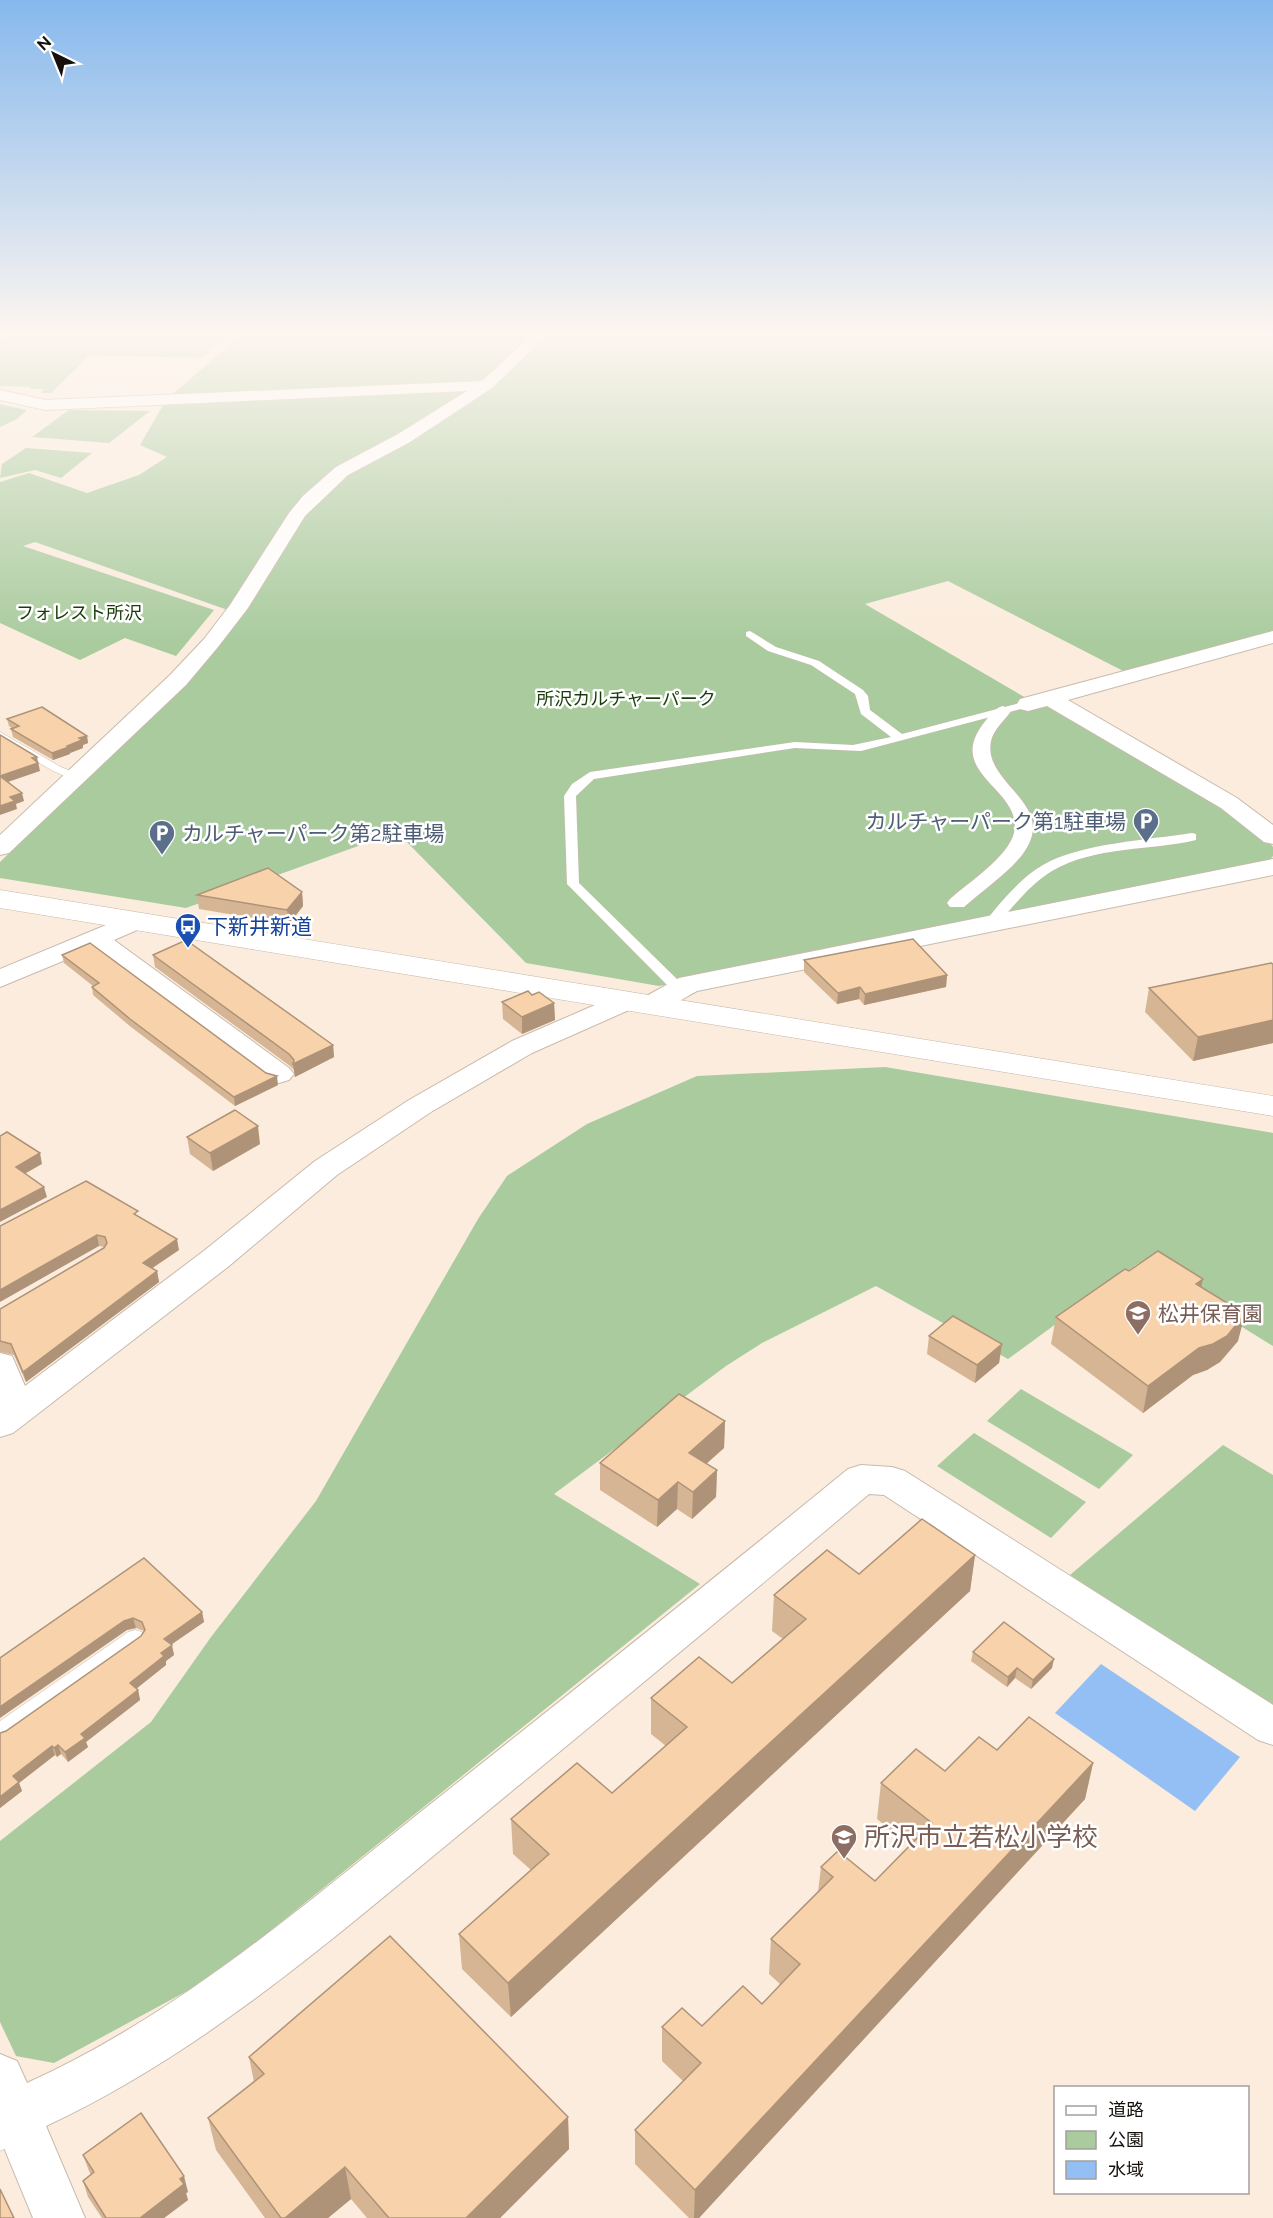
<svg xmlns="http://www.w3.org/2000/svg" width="1273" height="2218" font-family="Raleway,'Noto Sans JP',sans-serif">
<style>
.green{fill:#a9cb9e}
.water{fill:#94bff5}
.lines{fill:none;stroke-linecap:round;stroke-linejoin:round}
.service-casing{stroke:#c8baac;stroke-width:1}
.pedestrian-casing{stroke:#c8baac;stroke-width:2}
.minor-casing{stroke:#c8baac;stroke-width:2}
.tertiary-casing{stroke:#c8baac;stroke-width:1}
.service{fill:#fff;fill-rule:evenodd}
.pedestrian{fill:#fff;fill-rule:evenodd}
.minor{fill:#fff;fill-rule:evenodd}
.tertiary{fill:#fff;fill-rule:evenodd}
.wall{fill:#d5b593}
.shaded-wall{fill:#ae9378}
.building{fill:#f8d2ab;stroke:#ae9378;stroke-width:1.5}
.labels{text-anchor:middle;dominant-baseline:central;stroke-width:5;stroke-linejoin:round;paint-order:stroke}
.far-park-label{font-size:18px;fill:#193b0a;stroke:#fff}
.service-label{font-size:21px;fill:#4e5e75;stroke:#fff;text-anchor:end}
.transit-label{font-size:21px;fill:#164399;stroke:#fff;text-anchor:start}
.education-label{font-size:21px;fill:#785e54;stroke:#fff;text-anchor:start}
.near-education-label{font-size:26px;fill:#785e54;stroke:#fff;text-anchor:start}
</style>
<rect width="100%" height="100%" fill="#fbecdd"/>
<g class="green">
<path d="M 12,333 L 237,333 L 227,334 L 202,358 L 90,355 L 51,393 L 41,393 L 44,389 L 30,389 L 30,387 L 0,386 L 0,343 Z"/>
<path d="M 243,333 L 1273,333 L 1273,637 L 1131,675 L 948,581 L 865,604 L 1026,698 L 1050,702 L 1167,772 L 1267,839 L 1273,847 L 1273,856 L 1268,862 L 659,986 L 526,963 L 397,832 L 186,908 L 0,878 L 0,862 L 183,685 L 239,614 L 35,542 L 23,546 L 214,610 L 176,656 L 125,638 L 80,660 L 0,623 L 0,482 L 29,473 L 87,493 L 139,475 L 167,457 L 140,445 L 166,400 Z"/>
<path d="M 0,404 L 27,410 L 17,419 L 0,427 Z"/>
<path d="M 69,410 L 150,411 L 109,443 L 32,437 Z"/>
<path d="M 26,448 L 92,453 L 61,478 L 35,470 L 0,478 L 2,464 Z"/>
<path d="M 885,1067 L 1273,1133 L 1273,1346 L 1139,1263 L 1008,1359 L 876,1286 L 762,1343 L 726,1366 L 554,1494 L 700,1584 L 213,1977 L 54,2063 L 16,2056 L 0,2022 L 0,1841 L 151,1722 L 211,1637 L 316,1501 L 478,1219 L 507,1176 L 587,1124 L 697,1076 Z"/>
<path d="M 1021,1389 L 1133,1455 L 1099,1489 L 987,1421 Z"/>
<path d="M 974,1433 L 1086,1502 L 1051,1538 L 937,1466 Z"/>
<path d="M 1223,1445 L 1273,1475 L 1273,1707 L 1070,1575 Z"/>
</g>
<path class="water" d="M 1101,1664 L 1240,1757 L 1195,1811 L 1055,1713 Z"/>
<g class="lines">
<g class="service-casing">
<g id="service">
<path d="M 2,333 L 10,333 L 0,340 L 0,334 Z"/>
<path d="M 750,631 L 776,647 L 819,661 L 863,690 L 868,696 L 870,710 L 902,734 L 1028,701 L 1033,704 L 1032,706 L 861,751 L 795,748 L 594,779 L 576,796 L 579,883 L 684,986 L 686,989 L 679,993 L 674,992 L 567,884 L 564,796 L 572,784 L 590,772 L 795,742 L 853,745 L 891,737 L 861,714 L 855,694 L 811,665 L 768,651 L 746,636 L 746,632 Z"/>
<path d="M 0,732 L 61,767 L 78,774 L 80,776 L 74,780 L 53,771 L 0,740 Z"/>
<path d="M 1192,833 L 1196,834 L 1196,840 C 1150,851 1094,846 1052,871 C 1030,884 1013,907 996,926 L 991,927 L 984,923 C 1000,903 1021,877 1043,865 C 1081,843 1149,840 1192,833 Z"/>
<path d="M 135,1630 L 142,1632 L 145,1638 L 142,1644 L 8,1739 L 0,1742 L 0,1721 L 128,1632 Z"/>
</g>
</g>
<g class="pedestrian-casing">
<path id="pedestrian" d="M 1003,706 L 1011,711 C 1005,720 993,730 991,741 C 982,785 1061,804 1022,855 C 1008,873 982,891 964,907 L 950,907 L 947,903 L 950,899 C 968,883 1008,857 1014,833 C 1024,789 945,775 983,724 C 989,717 994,708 1003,706 Z"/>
</g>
<g class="minor-casing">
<g id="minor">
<path d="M 534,333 L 549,333 L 492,388 L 410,442 L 348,475 L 305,516 L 248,608 L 218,647 L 186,685 L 9,853 L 0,855 L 0,835 L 170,675 L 204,639 L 230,605 L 289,513 L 303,496 L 336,467 L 398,434 L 467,391 L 45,410 L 0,400 L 0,390 L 45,400 L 482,381 Z"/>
<path d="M 1273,631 L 1273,643 L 1068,700 L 1237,798 L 1273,825 L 1273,844 L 1264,842 L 1221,808 L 1047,706 L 1028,711 L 1020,709 L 1017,704 L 1020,699 Z"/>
<path d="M 1273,859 L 1273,875 L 697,991 C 680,1000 661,1015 641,1010 L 638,1006 L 532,1053 L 431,1112 L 337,1175 L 229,1266 L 13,1433 L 0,1437 L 0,1353 L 12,1356 L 25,1386 L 205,1250 L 315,1161 L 409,1100 L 512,1041 L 618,995 L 628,993 L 638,995 L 641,999 L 679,978 L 689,976 Z"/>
<path d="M 135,913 L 144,915 L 148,921 L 144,927 L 114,940 L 289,1068 L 294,1074 L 289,1080 L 279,1083 L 269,1080 L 92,949 L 0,987 L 0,969 Z"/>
<path d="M 861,1465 L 892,1467 L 905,1471 L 1273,1705 L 1273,1745 L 1258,1740 L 884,1495 L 869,1494 C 732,1610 593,1724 455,1838 C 324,1946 200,2054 46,2126 L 85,2218 L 33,2218 L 0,2138 L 0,2054 L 17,2061 L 27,2083 C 171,2018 291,1916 413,1818 C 559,1702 704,1587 848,1469 Z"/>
</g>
</g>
<g class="tertiary-casing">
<g id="tertiary">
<path d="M 0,890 L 1273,1096 L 1273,1116 L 0,908 Z"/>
<path d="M 17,2086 L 36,2095 L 45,2114 L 36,2133 L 0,2151 L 0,2094 Z"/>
</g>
</g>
<use href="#service" class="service"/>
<use href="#pedestrian" class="pedestrian"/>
<use href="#minor" class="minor"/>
<use href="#tertiary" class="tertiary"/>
</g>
<g class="wall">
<path d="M 7,719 L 87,736 L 88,743 L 83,745 L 83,748 L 70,753 L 70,754 L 53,760 L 13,737 L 11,729 L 13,729 L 9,726 Z"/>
<path d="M 302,892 L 303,906 L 289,924 L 199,909 L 197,895 Z"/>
<path d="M 62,955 L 278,1085 L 235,1106 L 131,1027 L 93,995 L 92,987 L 93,986 L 64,963 Z"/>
<path d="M 153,955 L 333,1045 L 334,1057 L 295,1077 L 294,1070 L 290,1066 L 155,967 Z"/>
<path d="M 804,960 L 947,975 L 946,987 L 864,1005 L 859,999 L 837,1004 L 804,972 Z"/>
<path d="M 1273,964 L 1273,1043 L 1193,1061 L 1145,1012 L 1149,988 Z"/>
<path d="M 532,995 L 554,1003 L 555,1020 L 522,1034 L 503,1019 L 502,1002 Z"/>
<path d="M 187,1137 L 260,1144 L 213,1171 L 190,1154 Z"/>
<path d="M 139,1216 L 179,1250 L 152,1268 L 157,1271 L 159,1282 L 26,1382 L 14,1355 L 0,1352 L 0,1309 L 104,1247 L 0,1226 Z"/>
<path d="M 1129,1271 L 1238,1341 L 1220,1362 L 1207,1370 L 1193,1375 L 1143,1413 L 1051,1344 L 1056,1317 Z"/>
<path d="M 929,1336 L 1002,1344 L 999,1363 L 975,1383 L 927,1354 Z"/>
<path d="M 725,1421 L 724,1448 L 706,1464 L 717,1470 L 716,1497 L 692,1519 L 677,1509 L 657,1527 L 600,1490 L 600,1463 Z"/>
<path d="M 975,1555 L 970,1591 L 511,2017 L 462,1969 L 459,1934 L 531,1870 L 513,1854 L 511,1819 L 612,1793 L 666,1746 L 651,1734 L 651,1698 L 732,1683 L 783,1639 L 772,1631 L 774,1595 L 859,1574 Z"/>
<path d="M 144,1558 L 202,1612 L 204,1622 L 171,1645 L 174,1655 L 166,1661 L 166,1665 L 136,1689 L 138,1690 L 140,1700 L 86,1742 L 88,1747 L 68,1762 L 61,1754 L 57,1757 L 55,1755 L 19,1783 L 22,1791 L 0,1808 L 0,1733 L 6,1731 L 141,1636 L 144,1631 L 136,1628 L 127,1630 Z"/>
<path d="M 973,1652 L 1052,1668 L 1031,1689 L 1015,1678 L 1007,1687 L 971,1661 Z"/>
<path d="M 997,1750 L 1093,1763 L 1085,1799 L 699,2218 L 689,2218 L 635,2164 L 635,2130 L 683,2081 L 662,2061 L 662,2027 L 702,2026 L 762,2004 L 780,1984 L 769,1974 L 771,1939 L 818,1892 L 821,1867 L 875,1881 L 910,1846 L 877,1819 L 881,1783 L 945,1771 Z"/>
<path d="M 249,2057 L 568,2117 L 569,2149 L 500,2218 L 367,2218 L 351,2199 L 328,2218 L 265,2218 L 216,2150 L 208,2118 L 254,2082 Z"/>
<path d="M 83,2155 L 188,2192 L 186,2193 L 188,2200 L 164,2218 L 102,2218 L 88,2197 L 83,2181 L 91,2175 L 89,2171 Z"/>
</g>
<g class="shaded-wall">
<path d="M 87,736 L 88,743 L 83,745 L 83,748 L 70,753 L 70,754 L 53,760 L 52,753 L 67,746 L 79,738 Z"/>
<path d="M 37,757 L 40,771 L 2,784 L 0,776 Z"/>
<path d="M 22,793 L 24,801 L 16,804 L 17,809 L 0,815 L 0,806 L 10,797 Z"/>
<path d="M 302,892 L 303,906 L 289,924 L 287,910 Z"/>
<path d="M 947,975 L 946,987 L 864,1005 L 865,994 Z"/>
<path d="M 860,987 L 859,999 L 837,1004 L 838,993 Z"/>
<path d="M 554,1003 L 555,1020 L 522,1034 L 522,1017 Z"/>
<path d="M 1273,1020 L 1273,1043 L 1193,1061 L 1198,1037 Z"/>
<path d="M 333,1045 L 334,1057 L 295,1077 L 293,1064 Z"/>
<path d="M 277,1076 L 278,1085 L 235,1106 L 234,1097 Z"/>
<path d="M 258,1126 L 260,1144 L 213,1171 L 210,1153 Z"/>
<path d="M 40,1153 L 42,1164 L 19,1177 L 16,1167 Z"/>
<path d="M 44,1187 L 47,1197 L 0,1222 L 0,1210 Z"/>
<path d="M 97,1235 L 99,1246 L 0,1302 L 0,1290 Z"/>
<path d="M 177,1239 L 179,1250 L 145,1273 L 143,1263 Z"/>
<path d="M 157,1271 L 159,1282 L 26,1382 L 23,1372 Z"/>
<path d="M 1203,1279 L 1197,1305 L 1196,1284 Z"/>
<path d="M 1245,1314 L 1238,1341 L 1220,1362 L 1207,1370 L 1193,1375 L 1143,1413 L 1148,1386 Z"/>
<path d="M 1002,1344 L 999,1363 L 975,1383 L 977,1365 Z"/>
<path d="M 725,1421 L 724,1448 L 688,1480 L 689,1453 Z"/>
<path d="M 717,1470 L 716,1497 L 692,1519 L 693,1492 Z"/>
<path d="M 678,1482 L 677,1509 L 657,1527 L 658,1500 Z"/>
<path d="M 975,1555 L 970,1591 L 511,2017 L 508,1983 Z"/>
<path d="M 202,1612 L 204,1622 L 166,1648 L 164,1639 Z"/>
<path d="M 133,1618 L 136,1628 L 127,1630 L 0,1718 L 0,1707 L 124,1621 Z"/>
<path d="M 172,1645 L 174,1655 L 166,1661 L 166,1665 L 132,1692 L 130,1683 L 161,1653 Z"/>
<path d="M 1054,1659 L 1052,1668 L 1031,1689 L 1033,1680 Z"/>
<path d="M 1017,1668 L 1015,1678 L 1007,1687 L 1008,1677 Z"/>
<path d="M 138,1690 L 140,1700 L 86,1742 L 88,1747 L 68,1762 L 65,1752 L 81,1734 Z"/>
<path d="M 58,1745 L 61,1754 L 57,1757 L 54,1748 Z"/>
<path d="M 52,1746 L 55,1755 L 19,1783 L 22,1791 L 0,1808 L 0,1797 L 13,1776 Z"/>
<path d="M 1093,1763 L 1085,1799 L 699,2218 L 694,2218 L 695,2190 Z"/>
<path d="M 568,2117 L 569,2149 L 500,2218 L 466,2218 Z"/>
<path d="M 345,2167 L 351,2199 L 328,2218 L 285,2218 Z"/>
<path d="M 184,2176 L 188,2192 L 186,2193 L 188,2200 L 164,2218 L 140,2218 L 180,2179 Z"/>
</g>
<g class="building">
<path d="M 42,707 L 87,736 L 79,738 L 82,740 L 67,746 L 69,747 L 52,753 L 11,729 L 19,726 L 7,719 Z"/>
<path d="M 0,735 L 37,757 L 32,758 L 38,763 L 0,776 Z"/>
<path d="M 0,776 L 22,793 L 10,797 L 15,801 L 0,806 Z"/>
<path d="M 268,868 L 302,892 L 287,910 L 197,895 Z"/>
<path d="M 913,939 L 947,975 L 865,994 L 860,987 L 838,993 L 804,960 Z"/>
<path d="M 186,940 L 333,1045 L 293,1064 L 294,1060 L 289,1054 L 153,955 Z"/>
<path d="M 90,943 L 266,1073 L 277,1076 L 234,1097 L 130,1019 L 92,987 L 99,983 L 62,955 Z"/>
<path d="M 1271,963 L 1273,964 L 1273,1020 L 1198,1037 L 1149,988 Z"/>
<path d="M 528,991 L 532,995 L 539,992 L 554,1003 L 522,1017 L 502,1002 Z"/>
<path d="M 235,1110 L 258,1126 L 210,1153 L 187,1137 Z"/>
<path d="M 7,1132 L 40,1153 L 16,1167 L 44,1187 L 0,1210 L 0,1136 Z"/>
<path d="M 86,1181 L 138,1211 L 134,1214 L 177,1239 L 143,1263 L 157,1271 L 23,1372 L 11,1344 L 0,1341 L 0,1309 L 104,1248 L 107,1243 L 105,1237 L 97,1235 L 0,1290 L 0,1226 Z"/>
<path d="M 1158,1251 L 1203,1279 L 1196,1284 L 1245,1314 L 1227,1336 L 1213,1344 L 1199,1348 L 1148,1386 L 1056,1317 L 1125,1269 L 1129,1271 Z"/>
<path d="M 953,1316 L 1002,1344 L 977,1365 L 929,1336 Z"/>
<path d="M 679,1394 L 725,1421 L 689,1453 L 717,1470 L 693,1492 L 678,1482 L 658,1500 L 600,1463 Z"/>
<path d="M 922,1519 L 975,1555 L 508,1983 L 459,1934 L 549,1854 L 511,1819 L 577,1763 L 612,1793 L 687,1727 L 651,1698 L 699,1657 L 732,1683 L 806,1619 L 774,1595 L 827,1550 L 859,1574 Z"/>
<path d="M 144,1558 L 202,1612 L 164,1639 L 172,1645 L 161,1653 L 164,1656 L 130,1683 L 138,1690 L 81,1734 L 85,1738 L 65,1752 L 58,1745 L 54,1748 L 52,1746 L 13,1776 L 19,1782 L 0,1797 L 0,1733 L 6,1731 L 141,1636 L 145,1630 L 142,1622 L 133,1618 L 124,1621 L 0,1707 L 0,1658 Z"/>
<path d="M 1004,1622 L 1054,1659 L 1033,1680 L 1017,1668 L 1008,1677 L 973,1652 Z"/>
<path d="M 1029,1717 L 1093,1763 L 695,2190 L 635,2130 L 701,2063 L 662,2027 L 682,2008 L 702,2026 L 743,1986 L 762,2004 L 800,1964 L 771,1939 L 833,1877 L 821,1867 L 838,1851 L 875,1881 L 932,1823 L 881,1783 L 916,1749 L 945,1771 L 979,1737 L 997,1750 Z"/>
<path d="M 390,1936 L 568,2117 L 466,2218 L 389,2218 L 345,2167 L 285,2218 L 281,2218 L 208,2118 L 264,2074 L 249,2057 Z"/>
<path d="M 141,2113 L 184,2176 L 180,2179 L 184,2184 L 140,2218 L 106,2218 L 83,2181 L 94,2172 L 83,2155 Z"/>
<path d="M 0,2189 L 14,2218 L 0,2218 Z"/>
</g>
<linearGradient id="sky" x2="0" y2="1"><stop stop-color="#86b8ed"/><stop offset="0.52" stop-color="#fdf6f0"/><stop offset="1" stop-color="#fdf6f0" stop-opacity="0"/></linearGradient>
<rect width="1273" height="643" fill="url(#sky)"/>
<defs>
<g id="parking-pin" transform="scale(1.35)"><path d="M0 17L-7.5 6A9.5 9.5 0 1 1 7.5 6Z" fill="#5c6f8a" stroke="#fff"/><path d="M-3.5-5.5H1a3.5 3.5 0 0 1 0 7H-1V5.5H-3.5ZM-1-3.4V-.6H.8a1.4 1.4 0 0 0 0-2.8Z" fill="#fff"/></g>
<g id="bus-pin" transform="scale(1.35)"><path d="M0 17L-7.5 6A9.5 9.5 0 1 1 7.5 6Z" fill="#1a4fb4" stroke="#fff"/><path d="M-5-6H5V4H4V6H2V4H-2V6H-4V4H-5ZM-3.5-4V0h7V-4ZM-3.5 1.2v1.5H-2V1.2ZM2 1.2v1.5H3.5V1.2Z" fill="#fff"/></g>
<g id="school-pin" transform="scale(1.35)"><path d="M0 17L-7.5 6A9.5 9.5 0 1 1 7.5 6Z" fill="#8d6e63" stroke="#fff"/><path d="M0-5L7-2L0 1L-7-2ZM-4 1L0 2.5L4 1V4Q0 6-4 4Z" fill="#fff"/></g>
</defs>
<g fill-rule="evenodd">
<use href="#parking-pin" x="1146" y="821"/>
<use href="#parking-pin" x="162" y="833"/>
<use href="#bus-pin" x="188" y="926"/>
<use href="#school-pin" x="1138" y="1313"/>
<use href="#school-pin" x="844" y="1837"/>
</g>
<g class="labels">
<g class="far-park-label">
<text x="79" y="612">フォレスト所沢</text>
<text x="626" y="698">所沢カルチャーパーク</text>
</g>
<g class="service-label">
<text x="1126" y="821">カルチャーパーク第1駐車場</text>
<text x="182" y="833" text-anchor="start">カルチャーパーク第2駐車場</text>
</g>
<g class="transit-label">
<text x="207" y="926">下新井新道</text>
</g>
<g class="education-label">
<text x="1158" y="1313">松井保育園</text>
</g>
<g class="near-education-label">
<text x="864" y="1837">所沢市立若松小学校</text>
</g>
</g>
<rect x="1054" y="2086" width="195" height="108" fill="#ffffff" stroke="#a2a09e" stroke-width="1.5"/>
<rect x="1066" y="2106" width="30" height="9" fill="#ffffff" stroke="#a2a09e" stroke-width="1.5"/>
<text x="1108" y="2116" font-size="18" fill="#16110c">道路</text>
<rect x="1066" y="2131" width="30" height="18" fill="#a9cb9e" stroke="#a2a09e" stroke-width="1.5"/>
<text x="1108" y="2146" font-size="18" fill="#16110c">公園</text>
<rect x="1066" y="2161" width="30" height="18" fill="#94bff5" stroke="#a2a09e" stroke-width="1.5"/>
<text x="1108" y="2176" font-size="18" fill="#16110c">水域</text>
<g transform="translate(54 54) rotate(317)" stroke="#ffffff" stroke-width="4.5" paint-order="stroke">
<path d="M0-4.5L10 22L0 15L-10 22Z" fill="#16110c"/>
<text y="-9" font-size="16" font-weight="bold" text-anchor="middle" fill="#16110c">N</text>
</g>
</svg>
